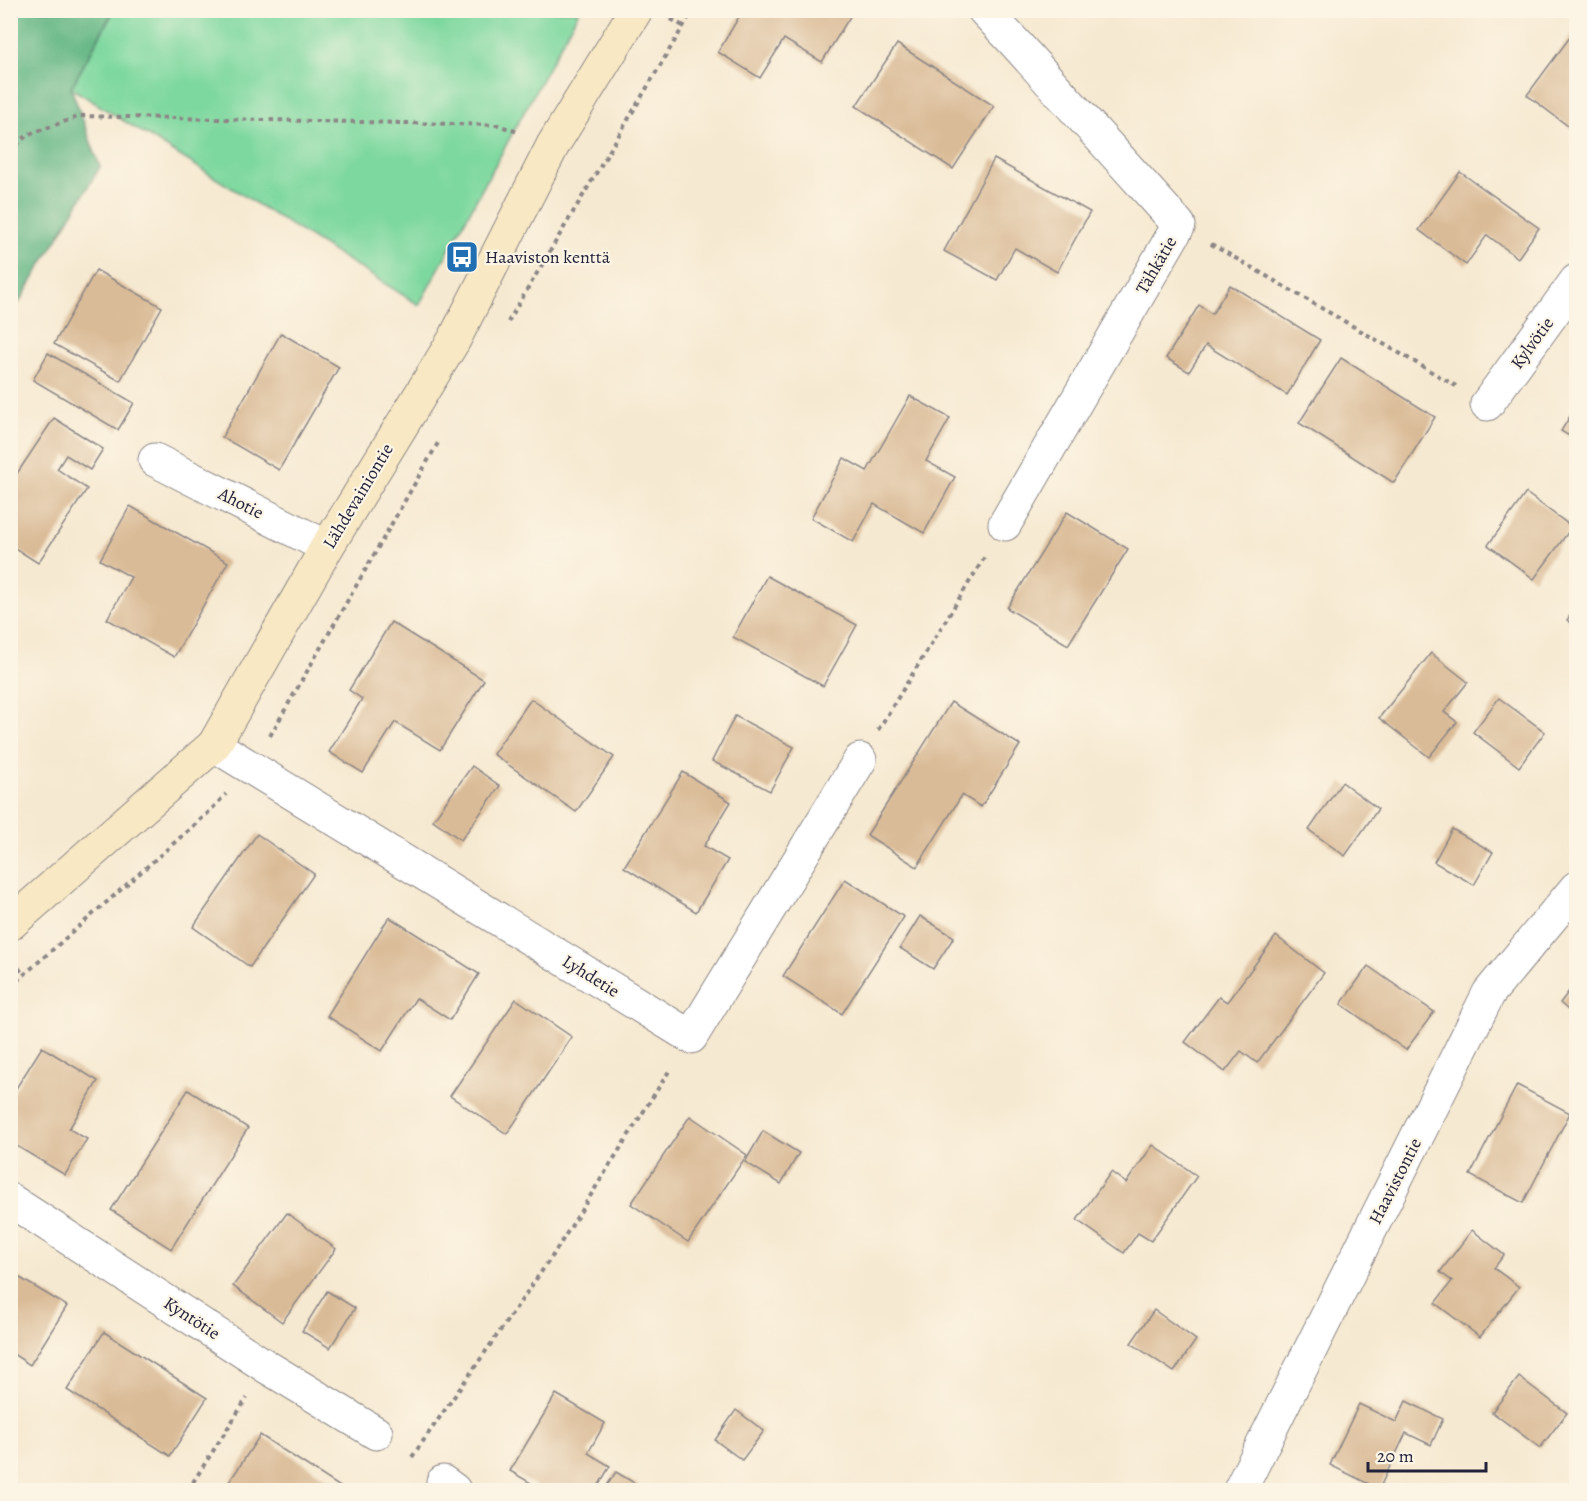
<svg xmlns="http://www.w3.org/2000/svg" width="1587" height="1501" font-family="Alegreya,serif">
<style>
.green{fill:#7dd89f;stroke:#507d6d;stroke-width:1.5}
.forest{fill:#66b886;stroke:#446d60;stroke-width:1.5}
.building{fill:#dabb97}
.lines{fill:none;stroke-linecap:round;stroke-linejoin:round}
.street-casing{stroke:#8c8686;stroke-width:35}
.secondary-casing{stroke:#8c8686;stroke-width:35}
.path{stroke:#8c8686;stroke-width:4;stroke-dasharray:4.5 4.5;stroke-linecap:butt}
.street{stroke:#fff;stroke-width:33}
.secondary{stroke:#f8e8c3;stroke-width:33}
.labels{text-anchor:middle;dominant-baseline:central;stroke-width:4.5;stroke-linejoin:round;paint-order:stroke}
.poi-label{font-size:18px;fill:#22223b;stroke:#fcf5e5;text-anchor:start}
.street-label{font-size:18px;fill:#22223b;stroke:#fcf5e5}
</style>
<rect width="100%" height="100%" fill="#fcf5e5"/>
<filter id="ink" filterUnits="userSpaceOnUse"><feTurbulence type="fractalNoise" baseFrequency=".0167" numOctaves="2"/><feDisplacementMap in="SourceGraphic" scale="12" xChannelSelector="R" yChannelSelector="G"/><feConvolveMatrix kernelMatrix="1 2 1 2 8 2 1 2 1" color-interpolation-filters="sRGB"/></filter>
<filter id="wash" filterUnits="userSpaceOnUse"><feTurbulence type="fractalNoise" baseFrequency=".008" numOctaves="4" result="noise"/><feDisplacementMap in="SourceGraphic" scale="24" xChannelSelector="R" yChannelSelector="G"/><feGaussianBlur stdDeviation="1.35" result="paint"/><feColorMatrix in="noise" values="0 0 0 0 0 0 0 0 0 0 0 0 0 0 0 0 0 1.4 0 .05"/><feComposite in="paint" operator="in"/></filter>
<g filter="url(#wash)">
<rect width="100%" height="100%" fill="#f6e9d1"/>
<path class="green" d="M 114,11 L 579,11 L 419,305 L 71,88 Z"/>
<path class="forest" d="M 11,10 L 113,11 L 71,88 L 100,167 L 11,316 Z"/>
<g id="blocks">
<g class="building">
<path d="M 743,10 L 854,10 L 822,62 L 784,39 L 760,78 L 718,52 Z"/>
<path d="M 1573,33 L 1576,35 L 1576,132 L 1527,95 Z"/>
<path d="M 897,44 L 994,106 L 953,169 L 856,106 Z"/>
<path d="M 994,159 L 1090,212 L 1057,272 L 1015,248 L 997,280 L 944,251 Z"/>
<path d="M 1460,172 L 1539,228 L 1518,258 L 1487,235 L 1466,265 L 1419,230 Z"/>
<path d="M 96,270 L 162,307 L 120,381 L 54,344 Z"/>
<path d="M 1230,285 L 1320,340 L 1287,395 L 1206,345 L 1189,372 L 1166,358 L 1199,305 L 1212,314 Z"/>
<path d="M 281,333 L 339,367 L 279,470 L 222,437 Z"/>
<path d="M 48,353 L 134,403 L 118,430 L 33,380 Z"/>
<path d="M 1341,358 L 1435,417 L 1394,483 L 1299,423 Z"/>
<path d="M 910,396 L 950,418 L 926,461 L 955,477 L 924,533 L 874,504 L 853,542 L 811,518 L 844,458 L 867,471 Z"/>
<path d="M 1572,413 L 1576,416 L 1576,440 L 1561,431 Z"/>
<path d="M 54,418 L 103,449 L 90,470 L 66,455 L 57,469 L 87,489 L 38,563 L 10,545 L 10,484 Z"/>
<path d="M 1526,493 L 1572,527 L 1534,579 L 1488,545 Z"/>
<path d="M 130,506 L 228,562 L 174,657 L 107,619 L 131,577 L 100,560 Z"/>
<path d="M 1067,512 L 1128,549 L 1068,645 L 1007,608 Z"/>
<path d="M 767,576 L 857,625 L 823,686 L 733,637 Z"/>
<path d="M 1576,607 L 1576,626 L 1567,620 Z"/>
<path d="M 391,622 L 484,680 L 440,750 L 395,722 L 363,773 L 329,752 L 362,699 L 349,690 Z"/>
<path d="M 1431,653 L 1468,682 L 1444,712 L 1457,722 L 1429,757 L 1379,718 Z"/>
<path d="M 1499,698 L 1545,732 L 1519,767 L 1473,732 Z"/>
<path d="M 531,699 L 614,757 L 576,812 L 493,754 Z"/>
<path d="M 951,702 L 1020,745 L 981,807 L 962,795 L 917,867 L 867,835 Z"/>
<path d="M 735,716 L 794,747 L 770,791 L 712,761 Z"/>
<path d="M 472,766 L 500,786 L 461,840 L 433,820 Z"/>
<path d="M 683,772 L 731,802 L 704,846 L 728,860 L 696,912 L 624,867 Z"/>
<path d="M 1342,782 L 1378,809 L 1345,856 L 1309,830 Z"/>
<path d="M 1452,829 L 1493,852 L 1474,885 L 1434,862 Z"/>
<path d="M 257,834 L 314,874 L 250,967 L 193,927 Z"/>
<path d="M 845,879 L 904,917 L 842,1014 L 783,976 Z"/>
<path d="M 920,916 L 954,937 L 933,969 L 900,948 Z"/>
<path d="M 389,917 L 479,974 L 450,1020 L 416,998 L 382,1051 L 327,1016 Z"/>
<path d="M 1276,936 L 1324,973 L 1257,1063 L 1241,1051 L 1225,1072 L 1185,1042 L 1219,997 L 1227,1002 Z"/>
<path d="M 1368,966 L 1434,1012 L 1406,1050 L 1341,1004 Z"/>
<path d="M 1576,982 L 1576,1017 L 1560,1003 Z"/>
<path d="M 516,999 L 572,1037 L 507,1134 L 450,1096 Z"/>
<path d="M 42,1047 L 98,1081 L 69,1129 L 87,1139 L 65,1175 L 10,1142 L 10,1098 Z"/>
<path d="M 1517,1085 L 1570,1113 L 1523,1203 L 1470,1175 Z"/>
<path d="M 188,1090 L 248,1128 L 171,1249 L 111,1210 Z"/>
<path d="M 690,1116 L 747,1155 L 688,1242 L 631,1204 Z"/>
<path d="M 763,1131 L 799,1153 L 781,1184 L 745,1162 Z"/>
<path d="M 1153,1145 L 1197,1176 L 1151,1241 L 1138,1233 L 1124,1253 L 1077,1220 L 1111,1172 L 1126,1183 Z"/>
<path d="M 287,1213 L 336,1249 L 282,1322 L 233,1286 Z"/>
<path d="M 1472,1230 L 1504,1255 L 1494,1268 L 1519,1287 L 1480,1337 L 1435,1303 L 1452,1281 L 1440,1272 Z"/>
<path d="M 10,1272 L 67,1306 L 30,1365 L 10,1352 Z"/>
<path d="M 327,1291 L 355,1308 L 330,1348 L 302,1331 Z"/>
<path d="M 1154,1310 L 1196,1340 L 1174,1372 L 1131,1343 Z"/>
<path d="M 104,1332 L 207,1398 L 170,1456 L 67,1390 Z"/>
<path d="M 1519,1377 L 1567,1413 L 1540,1448 L 1492,1412 Z"/>
<path d="M 556,1394 L 605,1423 L 588,1453 L 610,1466 L 596,1490 L 543,1490 L 510,1471 Z"/>
<path d="M 1406,1401 L 1443,1419 L 1431,1445 L 1406,1433 L 1379,1489 L 1330,1465 L 1359,1404 L 1396,1422 Z"/>
<path d="M 736,1410 L 764,1431 L 742,1460 L 715,1440 Z"/>
<path d="M 260,1435 L 345,1490 L 224,1490 Z"/>
<path d="M 616,1472 L 646,1490 L 604,1490 Z"/>
</g>
</g>
</g>
<g filter="url(#ink)">
<use href="#blocks" fill-opacity="0" stroke="#8c8686" stroke-width="1.5"/>
<g class="lines">
<g class="street-casing">
<g id="street">
<path d="M 984,10 L 1016,44 L 1179,225 L 1005,524"/>
<path d="M 1487,404 L 1576,281"/>
<path d="M 155,460 L 327,547"/>
<path d="M 214,745 L 691,1037 L 860,760"/>
<path d="M 10,1200 L 267,1367 L 376,1433"/>
<path d="M 443,1482 L 454,1490"/>
<path d="M 1240,1490 L 1489,993 L 1576,888"/>
</g>
</g>
<g class="secondary-casing">
<path id="secondary" d="M 10,924 L 214,745 L 327,547 L 454,340 L 553,145 L 636,10"/>
</g>
<g class="path">
<path d="M 671,19 L 683,26"/>
<path d="M 10,152 L 27,135 L 80,116 L 498,125 L 518,132"/>
<path d="M 1211,244 L 1456,386"/>
<path d="M 508,322 L 693,10"/>
<path d="M 878,730 L 986,555"/>
<path d="M 270,736 L 438,443"/>
<path d="M 13,961 L 24,975"/>
<path d="M 10,987 L 207,814 L 226,794"/>
<path d="M 412,1457 L 553,1255 L 671,1068"/>
<path d="M 188,1490 L 247,1398"/>
</g>
<use href="#street" class="street"/>
<use href="#secondary" class="secondary"/>
</g>
</g>
<defs>
<g id="bus-square" transform="scale(1.725)"><rect x="-9" y="-9" width="18" height="18" rx="4" fill="#1f6fb2" stroke="#fcf5e5"/><path d="M-5-6H5V4H4V6H2V4H-2V6H-4V4H-5ZM-3.5-4V0h7V-4ZM-3.5 1.2v1.5H-2V1.2ZM2 1.2v1.5H3.5V1.2Z" fill="#fff"/></g>
</defs>
<g fill-rule="evenodd">
<use href="#bus-square" x="462" y="257"/>
</g>
<g class="labels">
<g class="poi-label">
<text x="485" y="257">Haaviston kenttä</text>
</g>
<g class="street-label">
<text transform="translate(1156 265) rotate(-60)">Tähkätie</text>
<text transform="translate(1532 343) rotate(-54)">Kylvötie</text>
<text transform="translate(358 496) rotate(-59)">Lähdevainiontie</text>
<text transform="translate(241 503) rotate(27)">Ahotie</text>
<text transform="translate(591 976) rotate(32)">Lyhdetie</text>
<text transform="translate(1395 1181) rotate(-63)">Haavistontie</text>
<text transform="translate(192 1318) rotate(33)">Kyntötie</text>
</g>
</g>
<rect width="1587" height="1501" fill="none" stroke="#fcf5e5" stroke-width="36"/>
<path d="M1368 1462v9h118v-9" fill="none" stroke="#22223b" stroke-width="3"/>
<text x="1377" y="1462" font-size="18" fill="#22223b" stroke="#fcf5e5" stroke-width="4.5" paint-order="stroke">20 m</text>
</svg>
